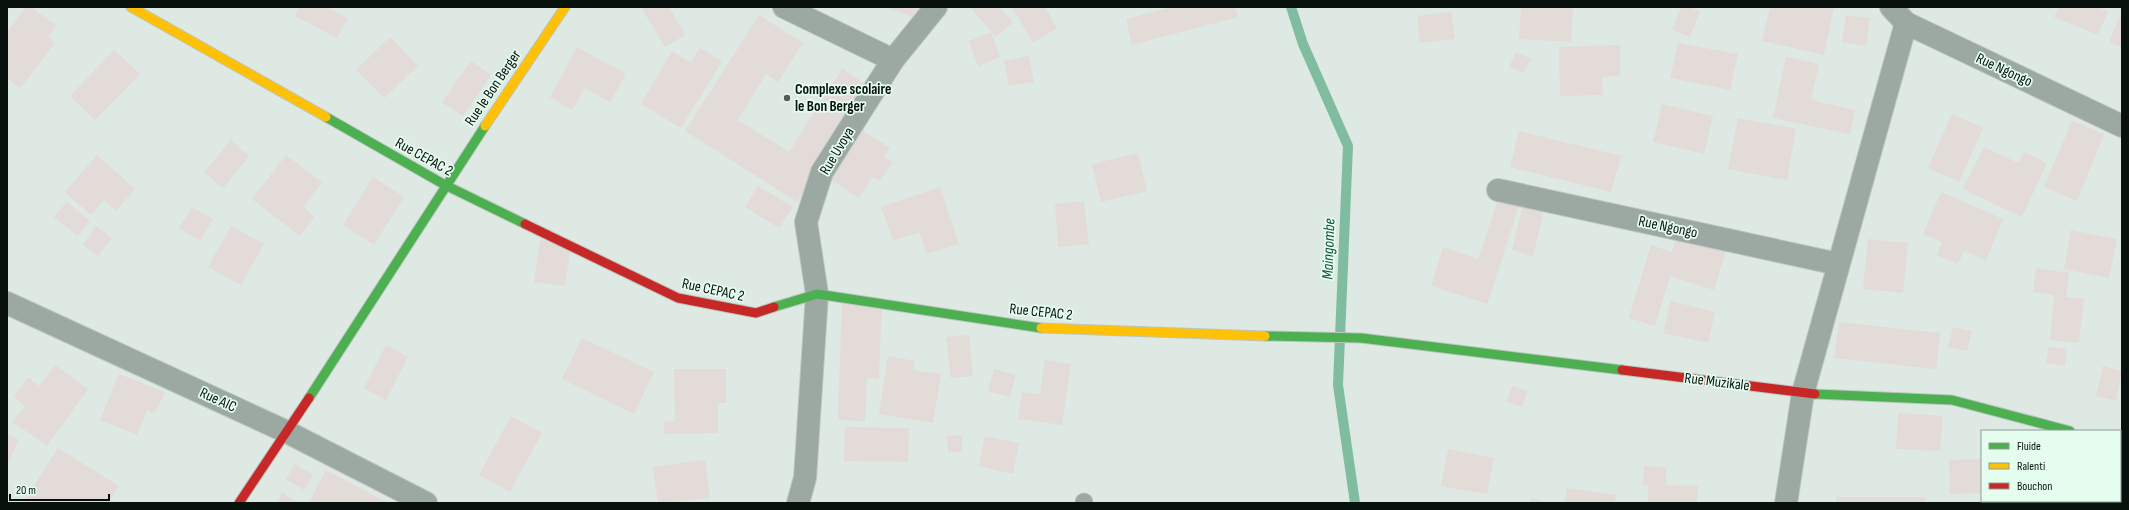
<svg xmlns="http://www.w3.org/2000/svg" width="2129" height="510" font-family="'Sofia Sans Condensed',sans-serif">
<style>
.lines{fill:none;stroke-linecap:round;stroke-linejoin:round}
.stream{stroke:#80bc9f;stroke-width:10}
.building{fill:#e3dbd8}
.lane-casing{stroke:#bcc6c0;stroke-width:19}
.street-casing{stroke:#bcc6c0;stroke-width:24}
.fast-casing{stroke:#bcc6c0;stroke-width:11}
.slow-casing{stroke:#bcc6c0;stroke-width:11}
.jam-casing{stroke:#bcc6c0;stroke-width:11}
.lane{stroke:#9ca8a2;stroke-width:17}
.street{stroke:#9ca8a2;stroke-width:22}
.fast{stroke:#4caf50;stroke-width:9}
.slow{stroke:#ffc107;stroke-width:9}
.jam{stroke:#c62828;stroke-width:9}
.poi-dot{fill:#535d58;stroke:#e4fdef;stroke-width:1.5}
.labels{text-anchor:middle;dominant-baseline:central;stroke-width:3.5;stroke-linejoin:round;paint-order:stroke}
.street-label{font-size:15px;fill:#09110d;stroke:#e4fdef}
.poi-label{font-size:15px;font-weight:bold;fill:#09110d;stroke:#e4fdef;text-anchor:start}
.water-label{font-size:16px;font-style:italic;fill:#125238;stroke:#e4fdef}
</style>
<rect width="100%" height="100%" fill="#dde9e2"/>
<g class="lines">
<path class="stream" d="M 1291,7 L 1303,44 L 1348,146 L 1338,385 L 1355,503"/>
</g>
<g class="building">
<path d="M 26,7 L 31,7 L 56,26 L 48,37 L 55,43 L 20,88 L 7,78 L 7,33 Z"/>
<path d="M 299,7 L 327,7 L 348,18 L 337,38 L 295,16 Z"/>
<path d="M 641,7 L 669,7 L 685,35 L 665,47 Z"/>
<path d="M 886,7 L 922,7 L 917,19 Z"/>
<path d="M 970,7 L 999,7 L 1013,22 L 996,37 Z"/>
<path d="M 1012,7 L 1045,7 L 1057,28 L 1033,43 Z"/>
<path d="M 1172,7 L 1235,7 L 1238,17 L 1132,45 L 1126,19 Z"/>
<path d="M 1521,7 L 1573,7 L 1571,42 L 1519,39 Z"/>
<path d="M 1681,7 L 1689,7 L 1700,11 L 1690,37 L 1672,30 Z"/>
<path d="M 1770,7 L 1834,7 L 1824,55 L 1762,41 Z"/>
<path d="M 2059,7 L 2097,7 L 2108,11 L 2098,35 L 2054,17 Z"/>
<path d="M 2122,11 L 2122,47 L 2109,42 Z"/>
<path d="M 1451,12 L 1455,39 L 1420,43 L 1417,16 Z"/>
<path d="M 759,15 L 803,43 L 778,82 L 766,74 L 738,120 L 789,152 L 842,69 L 871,87 L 797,202 L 685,131 Z"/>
<path d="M 1846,15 L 1870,18 L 1866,46 L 1842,42 Z"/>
<path d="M 991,32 L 1000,57 L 978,66 L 969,41 Z"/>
<path d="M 390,37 L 418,66 L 384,98 L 356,70 Z"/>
<path d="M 1678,43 L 1738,54 L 1730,90 L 1670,78 Z"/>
<path d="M 1620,45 L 1620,76 L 1602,77 L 1603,95 L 1560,96 L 1559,47 Z"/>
<path d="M 577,47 L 626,74 L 610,102 L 585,88 L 572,110 L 550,97 Z"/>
<path d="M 700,48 L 722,61 L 681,128 L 641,104 L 672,51 L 691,63 Z"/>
<path d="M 114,50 L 140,74 L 95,120 L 70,96 Z"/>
<path d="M 1516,52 L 1531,59 L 1524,73 L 1509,67 Z"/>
<path d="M 1029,56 L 1034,82 L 1009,86 L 1004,61 Z"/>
<path d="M 1786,57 L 1819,64 L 1811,100 L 1855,110 L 1850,134 L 1773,118 Z"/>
<path d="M 471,61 L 491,75 L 463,116 L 442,102 Z"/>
<path d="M 1662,104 L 1713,116 L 1704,154 L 1653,142 Z"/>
<path d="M 1952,114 L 1983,128 L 1959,182 L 1928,168 Z"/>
<path d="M 1738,118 L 1796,129 L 1787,180 L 1728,169 Z"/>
<path d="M 2072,121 L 2104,134 L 2077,201 L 2044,187 Z"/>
<path d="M 858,127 L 890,148 L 884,157 L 893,162 L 880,181 L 872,177 L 859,198 L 827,177 Z"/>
<path d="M 1519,131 L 1621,156 L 1611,192 L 1510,167 Z"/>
<path d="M 231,140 L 249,156 L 223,188 L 204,172 Z"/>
<path d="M 1984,147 L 2018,163 L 2024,152 L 2047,163 L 2022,217 L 1963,189 Z"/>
<path d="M 1138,153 L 1147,191 L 1101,202 L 1092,164 Z"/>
<path d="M 97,155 L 135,189 L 116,211 L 104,200 L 91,215 L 65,192 Z"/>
<path d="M 286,155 L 322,182 L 303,207 L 315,217 L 300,236 L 252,199 Z"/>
<path d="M 373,177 L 404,197 L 374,245 L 343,225 Z"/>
<path d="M 758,186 L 793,207 L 779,228 L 745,207 Z"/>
<path d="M 940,187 L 959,244 L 927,254 L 919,232 L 893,241 L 881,207 Z"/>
<path d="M 1941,192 L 2003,219 L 1986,260 L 1964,251 L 1958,264 L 1937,255 L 1942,242 L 1923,234 Z"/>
<path d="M 1499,196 L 1520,203 L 1487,304 L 1431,286 L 1443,247 L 1478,259 Z"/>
<path d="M 1524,200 L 1545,206 L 1533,256 L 1512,250 Z"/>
<path d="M 1084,201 L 1089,244 L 1058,247 L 1055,204 Z"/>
<path d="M 67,202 L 90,221 L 78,236 L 54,217 Z"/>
<path d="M 192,207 L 213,219 L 200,241 L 179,228 Z"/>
<path d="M 96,226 L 112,238 L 98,256 L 83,245 Z"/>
<path d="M 231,226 L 264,244 L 241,285 L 208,267 Z"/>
<path d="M 2071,230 L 2117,239 L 2109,278 L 2064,269 Z"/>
<path d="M 1677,235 L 1726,250 L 1714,290 L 1670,276 L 1655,326 L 1629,318 L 1651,245 L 1672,252 Z"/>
<path d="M 1868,239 L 1908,243 L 1903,293 L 1863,289 Z"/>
<path d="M 540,240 L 571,245 L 565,286 L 534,282 Z"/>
<path d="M 2036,268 L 2069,273 L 2066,297 L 2084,299 L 2079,343 L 2050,340 L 2054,295 L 2033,292 Z"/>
<path d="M 842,300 L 882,301 L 879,379 L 867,378 L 865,421 L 838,420 Z"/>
<path d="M 1671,301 L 1715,312 L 1708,343 L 1663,333 Z"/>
<path d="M 1839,322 L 1940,333 L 1936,369 L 1834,358 Z"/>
<path d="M 1953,327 L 1972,331 L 1967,351 L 1948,347 Z"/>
<path d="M 969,335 L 973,376 L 951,378 L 946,337 Z"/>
<path d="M 582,338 L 654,372 L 634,414 L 562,379 Z"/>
<path d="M 386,345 L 408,357 L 386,400 L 364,388 Z"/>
<path d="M 2049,347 L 2067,349 L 2065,366 L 2046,363 Z"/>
<path d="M 888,356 L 915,361 L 913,370 L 941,374 L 933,423 L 879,414 Z"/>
<path d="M 1045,360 L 1071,364 L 1062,425 L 1018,419 L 1022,392 L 1040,394 Z"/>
<path d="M 55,365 L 88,389 L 47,446 L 13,422 L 25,406 L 14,397 L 28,377 L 39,386 Z"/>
<path d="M 2103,366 L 2122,371 L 2116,401 L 2096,396 Z"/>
<path d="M 674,369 L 726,369 L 726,403 L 718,403 L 718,433 L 664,434 L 664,422 L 675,421 Z"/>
<path d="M 994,369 L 1016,375 L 1010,397 L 988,391 Z"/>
<path d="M 119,374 L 165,392 L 155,413 L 147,410 L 137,435 L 100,420 Z"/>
<path d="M 1512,386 L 1528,391 L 1522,407 L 1507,402 Z"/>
<path d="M 1898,413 L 1943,416 L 1940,451 L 1896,449 Z"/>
<path d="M 511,416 L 542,433 L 510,492 L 479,475 Z"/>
<path d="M 845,427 L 909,428 L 908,462 L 844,461 Z"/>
<path d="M 7,434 L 19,440 L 7,465 Z"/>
<path d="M 962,435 L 962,452 L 948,453 L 947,436 Z"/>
<path d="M 985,436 L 1019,443 L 1013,474 L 979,466 Z"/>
<path d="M 58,448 L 119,486 L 108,503 L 23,503 Z"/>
<path d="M 1448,449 L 1494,458 L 1487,494 L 1441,486 Z"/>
<path d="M 1982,459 L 1982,493 L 1950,494 L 1949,460 Z"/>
<path d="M 705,460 L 710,498 L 658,503 L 653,467 Z"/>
<path d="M 295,464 L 313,475 L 304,490 L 286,479 Z"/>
<path d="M 1644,466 L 1666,467 L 1666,485 L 1698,486 L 1697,503 L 1648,503 L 1648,485 L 1643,485 Z"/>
<path d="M 326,470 L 388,503 L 313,503 L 310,501 Z"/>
<path d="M 1567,488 L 1616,495 L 1615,503 L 1565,503 Z"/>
<path d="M 282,493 L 299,503 L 277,503 Z"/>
<rect x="1836" y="497" width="89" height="6"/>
<path d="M 1532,498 L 1547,503 L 1530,503 Z"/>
<rect x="2008" y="501" width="50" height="2"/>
</g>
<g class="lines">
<g class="lane-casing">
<path id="lane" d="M 1084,503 L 1084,502"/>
</g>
<g class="street-casing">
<g id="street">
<path d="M 784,7 L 893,60"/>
<path d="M 1891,7 L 1906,23 L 2122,126"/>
<path d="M 1498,190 L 1838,264"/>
<path d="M 7,303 L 287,432 L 426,503"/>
<path d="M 2120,451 L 2122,452"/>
<path d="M 798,503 L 805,478 L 817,294 L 806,222 L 822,172 L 893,60 L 936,7"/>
<path d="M 1786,503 L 1803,393 L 1906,23"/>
</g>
</g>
<g class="fast-casing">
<g id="fast">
<path d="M 326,117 L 445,185 L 525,224"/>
<path d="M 774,307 L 817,294 L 1041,328"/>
<path d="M 1265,336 L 1361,338 L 1622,370"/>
<path d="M 1815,394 L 1952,400 L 2070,431"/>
<path d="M 309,398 L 485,126"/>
</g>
</g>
<g class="slow-casing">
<g id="slow">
<path d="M 131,7 L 326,117"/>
<path d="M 485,126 L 565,7"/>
<path d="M 1041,328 L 1265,336"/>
</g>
</g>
<g class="jam-casing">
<g id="jam">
<path d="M 525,224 L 678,298 L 756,313 L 774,307"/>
<path d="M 1622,370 L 1815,394"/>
<path d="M 239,503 L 309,398"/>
</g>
</g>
<use href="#lane" class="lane"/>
<use href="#street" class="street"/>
<use href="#fast" class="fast"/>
<use href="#slow" class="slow"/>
<use href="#jam" class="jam"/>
</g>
<circle class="poi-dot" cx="787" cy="98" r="4"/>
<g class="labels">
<g class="street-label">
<text transform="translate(2004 70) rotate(25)">Rue Ngongo</text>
<text transform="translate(493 88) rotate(-56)">Rue le Bon Berger</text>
<text transform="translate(837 151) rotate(-59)">Rue Uvoya</text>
<text transform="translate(424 157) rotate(29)">Rue CEPAC 2</text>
<text transform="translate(1668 227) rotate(12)">Rue Ngongo</text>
<text transform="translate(713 290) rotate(12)">Rue CEPAC 2</text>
<text transform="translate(1041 312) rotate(6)">Rue CEPAC 2</text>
<text transform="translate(1717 382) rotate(7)">Rue Muzikale</text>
<text transform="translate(218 400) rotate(25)">Rue AIC</text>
</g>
<g class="poi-label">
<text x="795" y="89">Complexe scolaire<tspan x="795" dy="17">le Bon Berger</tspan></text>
</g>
<g class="water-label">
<text transform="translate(1329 249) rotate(-88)">Maingombe</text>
</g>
</g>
<rect width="2129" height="510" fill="none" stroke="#09110d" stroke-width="16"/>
<rect x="1981" y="430" width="140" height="72" fill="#e4fdef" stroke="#8c9f95"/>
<rect x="1989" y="443" width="20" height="6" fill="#4caf50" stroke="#8c9f95"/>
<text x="2017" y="450" font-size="12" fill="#09110d">Fluide</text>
<rect x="1989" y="463" width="20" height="6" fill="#ffc107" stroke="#8c9f95"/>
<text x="2017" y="470" font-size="12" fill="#09110d">Ralenti</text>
<rect x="1989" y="483" width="20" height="6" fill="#c62828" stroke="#8c9f95"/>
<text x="2017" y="490" font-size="12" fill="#09110d">Bouchon</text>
<path d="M10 494v6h99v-6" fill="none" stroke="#09110d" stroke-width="2"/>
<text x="16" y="494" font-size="12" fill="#09110d" stroke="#e4fdef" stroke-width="3" paint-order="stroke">20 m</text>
</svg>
